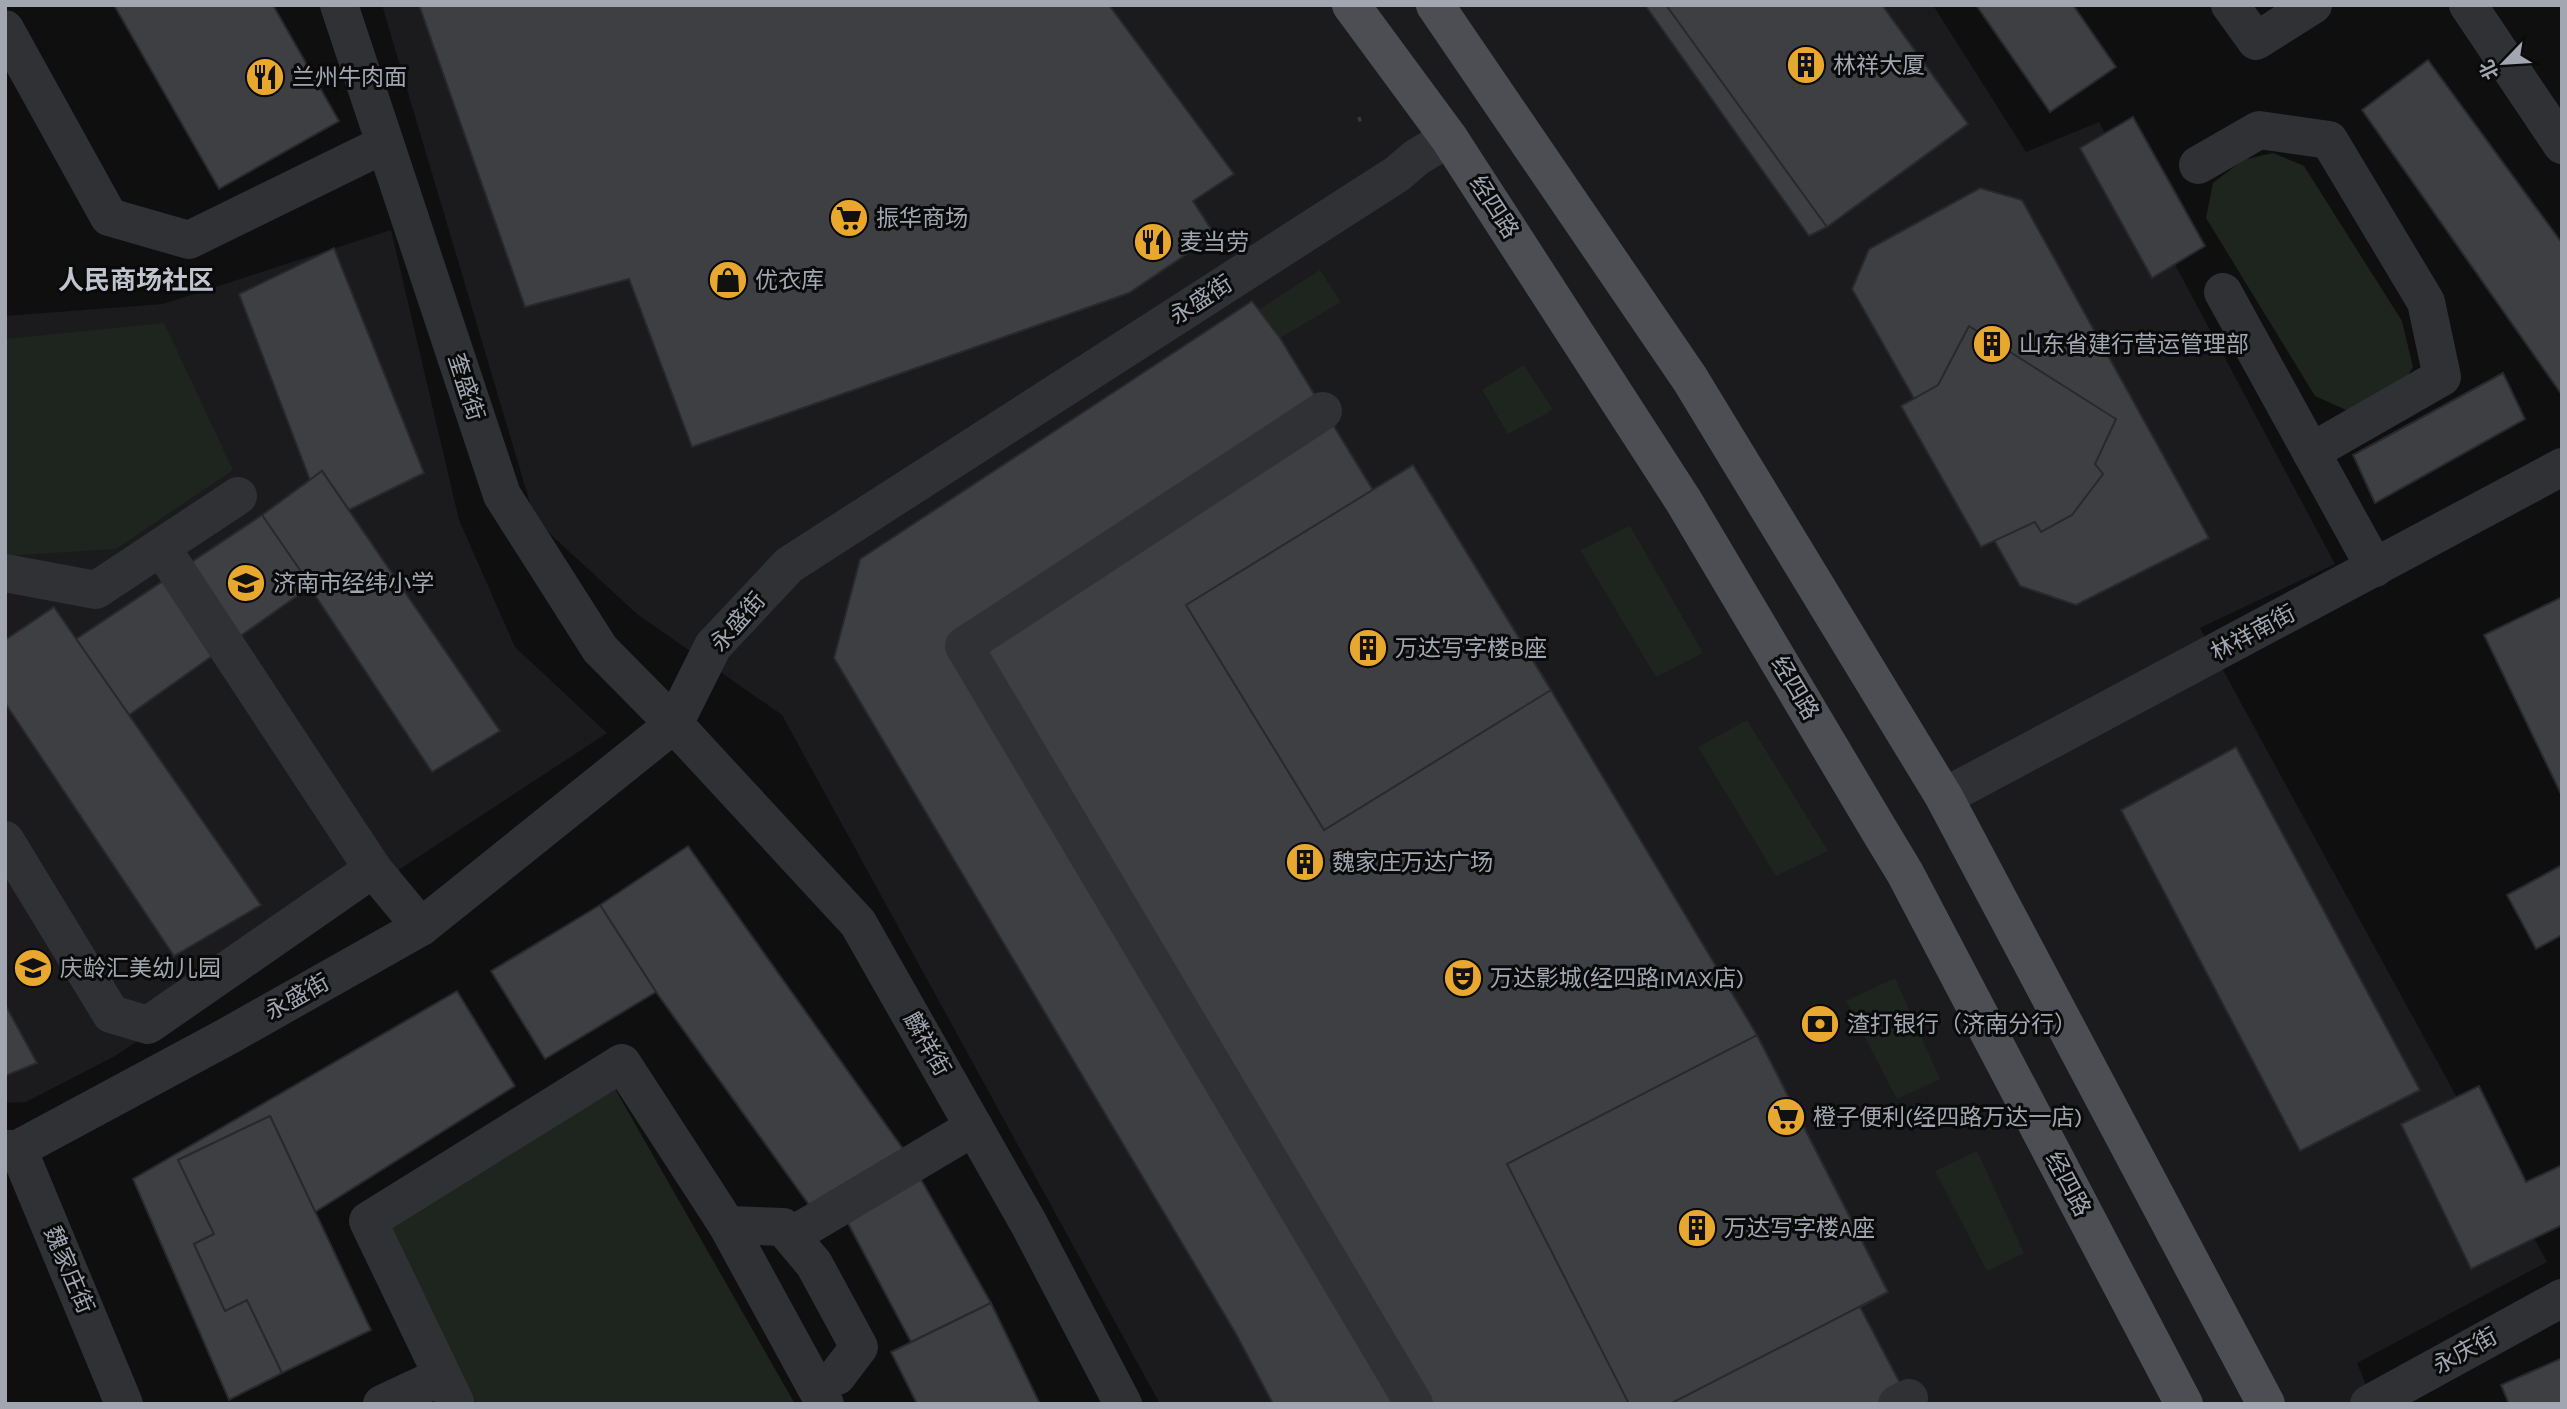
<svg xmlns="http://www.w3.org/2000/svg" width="2567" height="1409" font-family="Karla,'Noto Sans SC',sans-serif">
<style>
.built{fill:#1b1b1d}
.green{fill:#1e241e}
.building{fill:#3e3f43;stroke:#29292c;stroke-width:2}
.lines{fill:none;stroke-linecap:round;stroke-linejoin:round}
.path{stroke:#36383c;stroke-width:4.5;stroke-dasharray:3.5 5;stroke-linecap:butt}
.minor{stroke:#303135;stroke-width:38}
.major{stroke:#4c4e54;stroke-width:38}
.labels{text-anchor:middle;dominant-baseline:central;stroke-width:6;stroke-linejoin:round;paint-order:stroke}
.poi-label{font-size:23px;fill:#a1a6b1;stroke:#0a0a0b;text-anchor:start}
.street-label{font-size:23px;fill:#a1a6b1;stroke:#0a0a0b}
.quarter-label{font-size:26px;font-weight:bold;fill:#c1c4cd;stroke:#0a0a0b}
</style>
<rect width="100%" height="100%" fill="#0f0f10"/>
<g class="built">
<path d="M 382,5 L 1933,5 L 2026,152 L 2099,122 L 2335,564 L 2200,628 L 2547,1262 L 2357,1363 L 2374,1404 L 1160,1404 L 782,715 L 637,614 L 535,520 Z"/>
<path d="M 391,230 L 459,520 L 515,647 L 607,733 L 115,1056 L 26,1102 L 5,1103 L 5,316 L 163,304 Z"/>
</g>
<g class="green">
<path d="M 2273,153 L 2304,166 L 2402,321 L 2413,367 L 2395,397 L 2355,414 L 2315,396 L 2206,218 L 2213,183 L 2243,160 Z"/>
<path d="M 1320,270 L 1341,302 L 1280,338 L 1258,310 Z"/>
<path d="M 164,323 L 233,470 L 116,549 L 5,556 L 5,339 Z"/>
<path d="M 1524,365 L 1553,410 L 1508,434 L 1482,390 Z"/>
<path d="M 1630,526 L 1703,653 L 1656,677 L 1580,550 Z"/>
<path d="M 1747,720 L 1828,851 L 1776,876 L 1698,747 Z"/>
<path d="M 1895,978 L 1940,1079 L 1897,1099 L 1846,1001 Z"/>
<path d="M 614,1087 L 795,1404 L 477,1404 L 391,1228 Z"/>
<path d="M 1977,1151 L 2024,1253 L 1987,1271 L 1935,1171 Z"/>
</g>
<g class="building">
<path d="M 114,5 L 273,5 L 339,121 L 219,189 Z"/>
<path d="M 419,5 L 1109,5 L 1234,174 L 1193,201 L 1215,235 L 1129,293 L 692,447 L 629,279 L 525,307 Z"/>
<path d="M 1645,5 L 1882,5 L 1968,124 L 1827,227 L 1809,236 Z"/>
<path d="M 1666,5 L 1882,5 L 1968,124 L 1827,227 Z"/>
<path d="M 1976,5 L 2073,5 L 2116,67 L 2050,112 Z"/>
<path d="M 2428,60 L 2562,243 L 2562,395 L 2362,110 Z"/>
<path d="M 2133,117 L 2205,246 L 2152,278 L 2080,148 Z"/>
<path d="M 1980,188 L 2022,200 L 2209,538 L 2076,605 L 2020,586 L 1852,289 L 1869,249 Z"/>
<path d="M 334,248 L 424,473 L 349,510 L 322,471 L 310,480 L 239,294 Z"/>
<path d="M 1252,301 L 1280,338 L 1373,490 L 1413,465 L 1551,690 L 1757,1035 L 1888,1292 L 1860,1307 L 1911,1404 L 1273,1404 L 1236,1334 L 834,658 L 860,559 Z"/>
<path d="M 1969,326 L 2116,419 L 2095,464 L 2103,474 L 2072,515 L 2041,532 L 2035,522 L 1981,547 L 1901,406 L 1938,385 Z"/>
<path d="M 2503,373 L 2525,419 L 2375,503 L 2353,455 Z"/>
<path d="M 1413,465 L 1551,690 L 1324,830 L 1186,605 Z"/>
<path d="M 322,471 L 500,731 L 432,772 L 262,515 Z"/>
<path d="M 262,515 L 311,586 L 129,715 L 76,639 Z"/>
<path d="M 2562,597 L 2562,796 L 2484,635 Z"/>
<path d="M 54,607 L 261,905 L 174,956 L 5,703 L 5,640 Z"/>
<path d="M 2236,747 L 2420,1090 L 2300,1151 L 2121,810 Z"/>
<path d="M 688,846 L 906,1153 L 812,1209 L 656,992 L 600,905 Z"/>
<path d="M 2562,865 L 2562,935 L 2536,949 L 2507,895 Z"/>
<path d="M 600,905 L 656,992 L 545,1059 L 491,971 Z"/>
<path d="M 457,991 L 515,1086 L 315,1212 L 270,1116 L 178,1160 L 214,1234 L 194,1244 L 225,1311 L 247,1300 L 282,1373 L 229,1400 L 133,1179 Z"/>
<path d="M 5,1004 L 37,1063 L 5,1076 Z"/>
<path d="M 1757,1035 L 1888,1292 L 1670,1404 L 1629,1404 L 1507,1164 Z"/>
<path d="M 2479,1086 L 2526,1182 L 2562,1165 L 2562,1225 L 2471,1269 L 2401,1124 Z"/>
<path d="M 270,1116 L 371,1330 L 282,1373 L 247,1300 L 225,1311 L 194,1244 L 214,1234 L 178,1160 Z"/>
<path d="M 906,1153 L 991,1303 L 911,1342 L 834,1197 Z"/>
<path d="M 991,1303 L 1040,1404 L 917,1404 L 891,1352 Z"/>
<path d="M 2562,1358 L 2562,1404 L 2509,1404 L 2501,1385 Z"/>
</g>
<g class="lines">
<path class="path" d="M 1358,120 L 1364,117"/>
<g class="minor">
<path d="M 339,5 L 502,495 L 600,649 L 674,724 L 858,923 L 1029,1224 L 1123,1404"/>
<path d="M 2230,5 L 2256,41 L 2313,5"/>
<path d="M 2468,5 L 2562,145"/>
<path d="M 5,29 L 109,217 L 189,240 L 385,144"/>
<path d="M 2198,165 L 2259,130 L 2329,140 L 2426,302 L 2442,377 L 2311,452"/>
<path d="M 2223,292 L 2375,568"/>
<path d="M 1323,411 L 964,646 L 1414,1404"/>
<path d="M 161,547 L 373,869 L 421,927"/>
<path d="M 5,573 L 96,590 L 238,496"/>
<path d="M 1944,797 L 2562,467"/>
<path d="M 5,840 L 111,1014 L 148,1025 L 373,869"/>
<path d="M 5,1149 L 18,1149 L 124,1404"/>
<path d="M 18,1149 L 228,1036 L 421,927 L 674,724 L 713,646 L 789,565 L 1397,174 L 1417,157 L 1449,138"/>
<path d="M 727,1225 L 783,1227 L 814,1264 L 859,1347 L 837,1376"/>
<path d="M 791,1236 L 974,1127"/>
<path d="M 382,1404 L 442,1376"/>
<path d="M 456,1404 L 368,1221 L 622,1063 L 727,1225 L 825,1404"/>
<path d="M 1897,1404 L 1909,1398"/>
<path d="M 2369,1404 L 2562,1298"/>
</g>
<g class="major">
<path d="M 1351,5 L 1449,138 L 1683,500 L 1879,830 L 1905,873 L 2184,1404"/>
<path d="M 1435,5 L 1690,379 L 1944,797 L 2266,1404"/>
</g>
</g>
<defs>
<g id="building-disc" transform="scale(2.0125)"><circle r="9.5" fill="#e8a82f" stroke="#0a0a0b"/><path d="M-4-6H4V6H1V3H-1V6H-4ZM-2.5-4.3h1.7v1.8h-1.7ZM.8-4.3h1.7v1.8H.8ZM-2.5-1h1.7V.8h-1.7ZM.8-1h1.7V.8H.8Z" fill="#111"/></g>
<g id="restaurant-disc" transform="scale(2.0125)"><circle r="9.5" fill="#e8a82f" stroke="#0a0a0b"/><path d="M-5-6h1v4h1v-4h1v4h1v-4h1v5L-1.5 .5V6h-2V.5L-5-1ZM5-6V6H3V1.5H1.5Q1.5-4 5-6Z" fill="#111"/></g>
<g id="supermarket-disc" transform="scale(2.0125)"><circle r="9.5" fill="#e8a82f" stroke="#0a0a0b"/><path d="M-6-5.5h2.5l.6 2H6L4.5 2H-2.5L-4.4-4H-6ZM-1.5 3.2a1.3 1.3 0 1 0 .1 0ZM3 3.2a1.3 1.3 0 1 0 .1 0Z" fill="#111"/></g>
<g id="shop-disc" transform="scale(2.0125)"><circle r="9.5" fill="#e8a82f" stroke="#0a0a0b"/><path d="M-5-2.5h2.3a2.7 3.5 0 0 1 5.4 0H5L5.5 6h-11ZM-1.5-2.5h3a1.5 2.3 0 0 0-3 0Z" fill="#111"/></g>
<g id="school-disc" transform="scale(2.0125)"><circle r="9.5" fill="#e8a82f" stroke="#0a0a0b"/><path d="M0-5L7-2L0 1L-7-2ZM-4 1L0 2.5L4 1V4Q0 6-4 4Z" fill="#111"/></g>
<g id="theatre-disc" transform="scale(2.0125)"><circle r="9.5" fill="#e8a82f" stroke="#0a0a0b"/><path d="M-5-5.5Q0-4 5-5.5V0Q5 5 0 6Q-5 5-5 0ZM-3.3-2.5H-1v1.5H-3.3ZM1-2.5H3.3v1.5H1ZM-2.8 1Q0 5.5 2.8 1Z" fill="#111"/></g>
<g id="bank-disc" transform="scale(2.0125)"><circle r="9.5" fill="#e8a82f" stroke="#0a0a0b"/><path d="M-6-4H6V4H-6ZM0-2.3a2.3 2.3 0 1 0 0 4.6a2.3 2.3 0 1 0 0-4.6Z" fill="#111"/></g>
</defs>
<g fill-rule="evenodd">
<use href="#building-disc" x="1806" y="65"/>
<use href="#restaurant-disc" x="265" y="77"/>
<use href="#supermarket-disc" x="849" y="218"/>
<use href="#restaurant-disc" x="1153" y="242"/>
<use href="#shop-disc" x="728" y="280"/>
<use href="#building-disc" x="1992" y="344"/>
<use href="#school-disc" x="246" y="583"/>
<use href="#building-disc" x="1368" y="648"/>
<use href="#building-disc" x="1305" y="862"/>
<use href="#school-disc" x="33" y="968"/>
<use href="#theatre-disc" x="1463" y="978"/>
<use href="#bank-disc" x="1820" y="1024"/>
<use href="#supermarket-disc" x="1786" y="1117"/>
<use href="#building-disc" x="1697" y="1228"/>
</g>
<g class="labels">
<g class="poi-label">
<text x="1833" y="65">林祥大厦</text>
<text x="292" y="77">兰州牛肉面</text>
<text x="876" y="218">振华商场</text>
<text x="1180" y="242">麦当劳</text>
<text x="755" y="280">优衣库</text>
<text x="2019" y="344">山东省建行营运管理部</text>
<text x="273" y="583">济南市经纬小学</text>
<text x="1395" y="648">万达写字楼B座</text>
<text x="1332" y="862">魏家庄万达广场</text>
<text x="60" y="968">庆龄汇美幼儿园</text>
<text x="1490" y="978">万达影城(经四路IMAX店)</text>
<text x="1847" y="1024">渣打银行（济南分行）</text>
<text x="1813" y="1117">橙子便利(经四路万达一店)</text>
<text x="1724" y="1228">万达写字楼A座</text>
</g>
<g class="street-label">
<text transform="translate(1494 207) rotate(57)">经四路</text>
<text transform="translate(1201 300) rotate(-33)">永盛街</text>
<text transform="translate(466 387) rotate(72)">奎盛街</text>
<text transform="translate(738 622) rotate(-49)">永盛街</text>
<text transform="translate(2253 633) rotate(-28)">林祥南街</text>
<text transform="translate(1795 688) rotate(59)">经四路</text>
<text transform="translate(297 997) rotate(-29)">永盛街</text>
<text transform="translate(927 1044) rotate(60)">麟祥街</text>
<text transform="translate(2068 1184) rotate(62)">经四路</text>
<text transform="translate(69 1270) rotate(67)">魏家庄街</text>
<text transform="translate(2465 1351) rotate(-29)">永庆街</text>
</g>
<g class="quarter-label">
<text x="136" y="280">人民商场社区</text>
</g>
</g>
<rect width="2567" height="1409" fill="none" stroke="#a1a6b1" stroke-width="14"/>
<g transform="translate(2504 63) rotate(245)" stroke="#0a0a0b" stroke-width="5" paint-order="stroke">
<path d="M0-5L12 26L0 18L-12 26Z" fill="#a1a6b1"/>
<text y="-10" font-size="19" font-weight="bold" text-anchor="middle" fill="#a1a6b1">北</text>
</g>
</svg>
